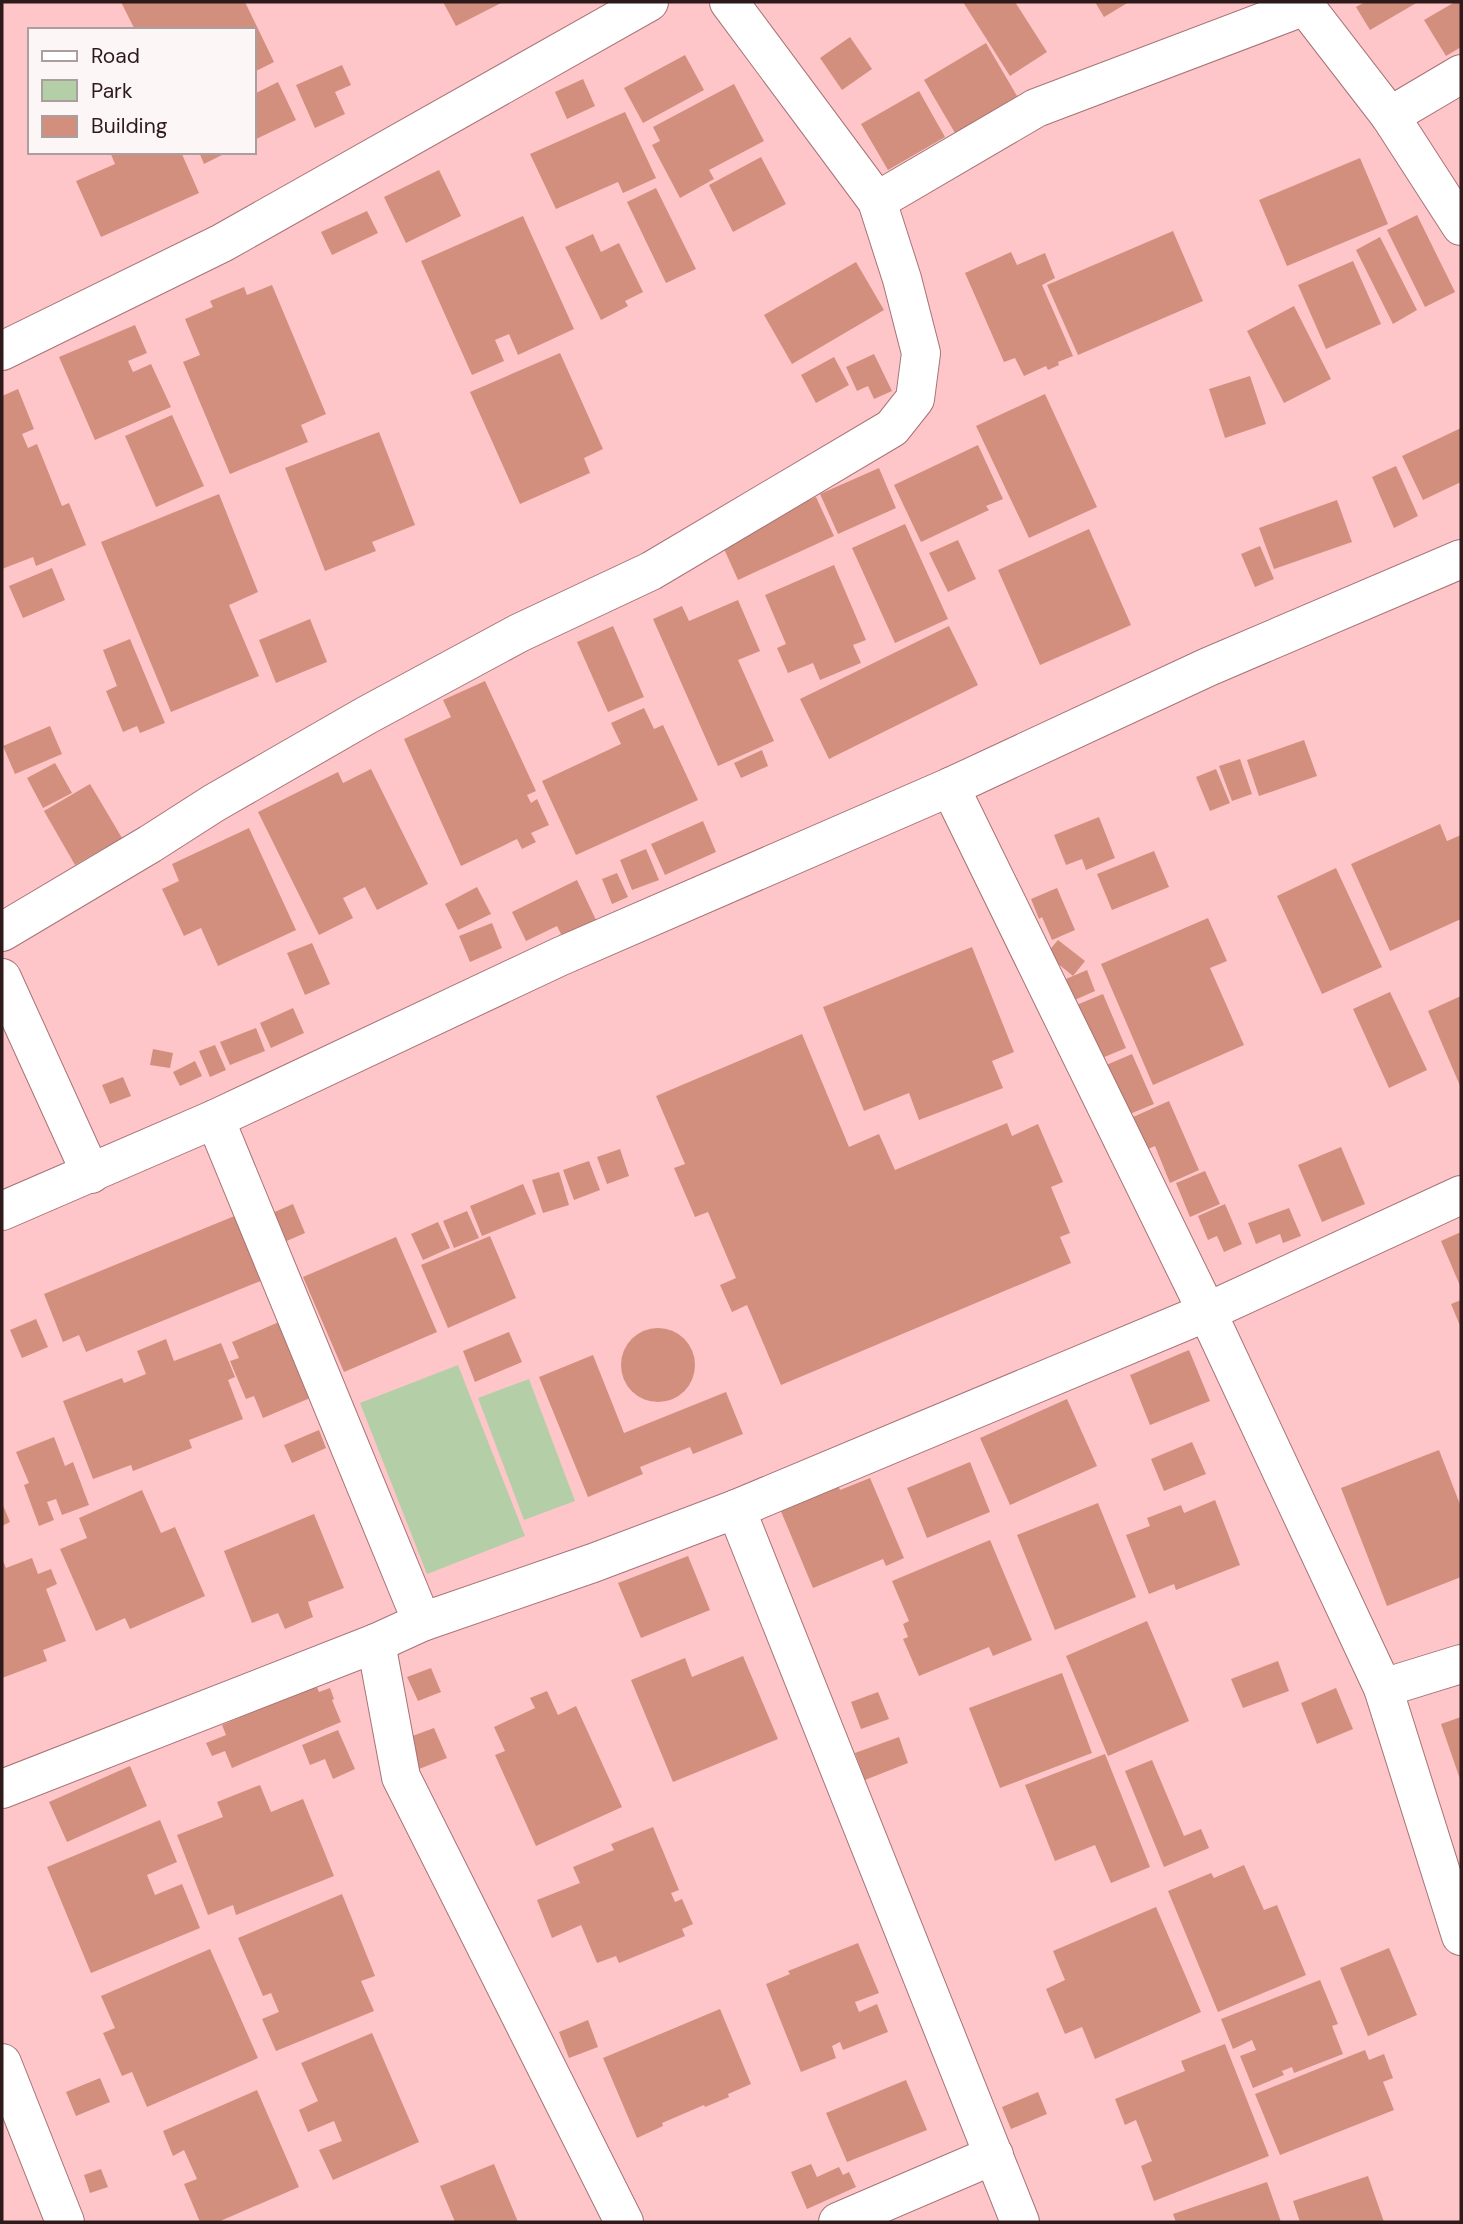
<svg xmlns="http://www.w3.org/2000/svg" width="1463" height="2224" font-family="'DM Sans',sans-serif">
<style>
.green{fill:#b4cfa7}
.building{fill:#d28f7d}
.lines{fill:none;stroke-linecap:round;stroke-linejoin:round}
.street-casing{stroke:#a77376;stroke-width:40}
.street{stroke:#fff;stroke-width:38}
</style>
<rect width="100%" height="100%" fill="#fec6c8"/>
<g class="green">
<path d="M 458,1365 L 525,1536 L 427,1574 L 360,1403 Z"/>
<path d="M 529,1379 L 575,1501 L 524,1520 L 478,1398 Z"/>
</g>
<g class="building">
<path d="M 121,2 L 245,2 L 274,62 L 254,72 L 254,30 L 135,30 Z"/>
<path d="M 443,2 L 503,2 L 456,26 Z"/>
<path d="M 963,2 L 1015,2 L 1047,52 L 1010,76 Z"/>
<path d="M 1095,2 L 1129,2 L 1104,17 Z"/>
<path d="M 1365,2 L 1418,2 L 1370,30 L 1356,7 Z"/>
<path d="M 1455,2 L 1461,2 L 1461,47 L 1446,56 L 1424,20 Z"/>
<path d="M 850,37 L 872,69 L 842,90 L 820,58 Z"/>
<path d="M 986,43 L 1017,96 L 955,133 L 924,80 Z"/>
<path d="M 685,55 L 704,90 L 643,123 L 624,88 Z"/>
<path d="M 342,65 L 351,85 L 335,92 L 345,114 L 315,128 L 296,85 Z"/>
<path d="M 583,79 L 595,106 L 567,119 L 555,92 Z"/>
<path d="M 278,82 L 296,120 L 254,140 L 254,94 Z"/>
<path d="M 734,84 L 764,141 L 709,170 L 714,179 L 680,198 L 652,145 L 660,141 L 653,127 Z"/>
<path d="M 919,91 L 945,137 L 888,170 L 861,124 Z"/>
<path d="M 625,112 L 656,178 L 623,193 L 618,182 L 556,209 L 530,154 Z"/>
<path d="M 110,152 L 181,152 L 199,193 L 101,237 L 76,181 L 115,164 Z"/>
<path d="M 199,152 L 228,152 L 204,164 Z"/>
<path d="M 761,157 L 786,204 L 733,232 L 709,185 Z"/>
<path d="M 1360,158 L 1388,224 L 1287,266 L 1259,200 Z"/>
<path d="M 439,170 L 461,216 L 406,243 L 384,197 Z"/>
<path d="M 656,188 L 696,269 L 666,283 L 627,202 Z"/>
<path d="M 367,211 L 378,233 L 332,255 L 321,232 Z"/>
<path d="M 1417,215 L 1455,292 L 1425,307 L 1387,230 Z"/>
<path d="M 523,216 L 574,329 L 518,355 L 509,334 L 495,340 L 504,361 L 472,375 L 421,261 Z"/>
<path d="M 1173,231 L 1203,301 L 1078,355 L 1047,285 Z"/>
<path d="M 593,234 L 601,252 L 619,243 L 643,292 L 625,301 L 628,306 L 601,320 L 565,247 Z"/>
<path d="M 1380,237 L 1417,310 L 1393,324 L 1356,250 Z"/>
<path d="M 1011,252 L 1017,265 L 1045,253 L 1055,278 L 1042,285 L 1073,356 L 1058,362 L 1059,365 L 1048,370 L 1046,366 L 1024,376 L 1015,358 L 1004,362 L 965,273 Z"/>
<path d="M 1353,261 L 1381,324 L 1326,349 L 1298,285 Z"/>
<path d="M 856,262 L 884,310 L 792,364 L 764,315 Z"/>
<path d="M 272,285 L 326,414 L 301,425 L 308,442 L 230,474 L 183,362 L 200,355 L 185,319 L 213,307 L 210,301 L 244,287 L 247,295 Z"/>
<path d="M 1294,306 L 1331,379 L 1284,403 L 1247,331 Z"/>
<path d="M 135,325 L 147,353 L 128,361 L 133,372 L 151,364 L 171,407 L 95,440 L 59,357 Z"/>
<path d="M 560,353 L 603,449 L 584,458 L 590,473 L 520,504 L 470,392 Z"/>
<path d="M 874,354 L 892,391 L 874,399 L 868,386 L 857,391 L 846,367 Z"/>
<path d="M 834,357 L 849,385 L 816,403 L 801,375 Z"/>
<path d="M 1250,376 L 1266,424 L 1225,438 L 1209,389 Z"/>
<path d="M 18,389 L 34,429 L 22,434 L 28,448 L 37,444 L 62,506 L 69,503 L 86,545 L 36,566 L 33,557 L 2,569 L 2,396 Z"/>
<path d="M 1045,394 L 1097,507 L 1029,538 L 976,426 Z"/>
<path d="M 172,415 L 204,486 L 156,507 L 125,436 Z"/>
<path d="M 1461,428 L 1461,482 L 1423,500 L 1402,456 Z"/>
<path d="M 379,432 L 415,525 L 372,542 L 376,551 L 325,571 L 285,468 Z"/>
<path d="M 978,445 L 1003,499 L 986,506 L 989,510 L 921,542 L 894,485 Z"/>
<path d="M 1396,466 L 1418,516 L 1394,528 L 1372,477 Z"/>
<path d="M 879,468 L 896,508 L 838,534 L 820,494 Z"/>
<path d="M 219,494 L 258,592 L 229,605 L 259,676 L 171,712 L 101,542 Z"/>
<path d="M 816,497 L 834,536 L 738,580 L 720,540 Z"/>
<path d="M 1337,500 L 1352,542 L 1274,569 L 1259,528 Z"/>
<path d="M 905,524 L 948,619 L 895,643 L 852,548 Z"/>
<path d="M 1089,529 L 1131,625 L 1040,665 L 998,570 Z"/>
<path d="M 958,540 L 976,579 L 948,592 L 929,553 Z"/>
<path d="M 1260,546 L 1274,579 L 1255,587 L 1241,554 Z"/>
<path d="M 834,565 L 866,640 L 853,645 L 861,663 L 820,680 L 813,663 L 788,673 L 777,648 L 786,644 L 765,595 Z"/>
<path d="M 52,568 L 65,600 L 23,618 L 9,586 Z"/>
<path d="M 738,600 L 760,651 L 738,660 L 774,741 L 718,766 L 653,619 L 682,606 L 689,621 Z"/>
<path d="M 310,619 L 327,662 L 276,683 L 259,640 Z"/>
<path d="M 613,626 L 644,697 L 608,712 L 577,642 Z"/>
<path d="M 949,626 L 978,685 L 829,759 L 800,699 Z"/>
<path d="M 130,639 L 165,723 L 140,733 L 137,726 L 123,732 L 106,691 L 117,686 L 103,650 Z"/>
<path d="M 485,681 L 536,791 L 527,795 L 531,803 L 537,799 L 549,825 L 531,833 L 536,842 L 522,849 L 517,839 L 461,866 L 404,739 L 451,717 L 443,700 Z"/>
<path d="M 644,708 L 654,729 L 663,725 L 698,800 L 576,855 L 542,781 L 621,744 L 611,723 Z"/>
<path d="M 50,726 L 62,754 L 15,774 L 3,746 Z"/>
<path d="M 1304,740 L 1317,776 L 1259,796 L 1247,760 Z"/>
<path d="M 762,750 L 768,766 L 741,778 L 734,763 Z"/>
<path d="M 1240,759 L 1252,794 L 1232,801 L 1219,766 Z"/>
<path d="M 55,763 L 72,793 L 43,808 L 27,778 Z"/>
<path d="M 371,769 L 428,884 L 377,910 L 365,887 L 343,898 L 353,918 L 319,935 L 258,812 L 338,772 L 343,783 Z"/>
<path d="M 1216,769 L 1230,803 L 1210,811 L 1196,777 Z"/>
<path d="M 90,784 L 122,838 L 75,865 L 44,811 Z"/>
<path d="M 1099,817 L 1115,858 L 1086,870 L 1082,859 L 1066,865 L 1054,835 Z"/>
<path d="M 703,821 L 716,852 L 665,875 L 651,844 Z"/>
<path d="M 1440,824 L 1447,841 L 1461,835 L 1461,919 L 1390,951 L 1351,864 Z"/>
<path d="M 249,828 L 296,930 L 218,966 L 201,928 L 184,936 L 162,889 L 179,881 L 172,864 Z"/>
<path d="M 646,849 L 659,880 L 632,890 L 620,860 Z"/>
<path d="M 1154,851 L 1169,887 L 1112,910 L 1097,874 Z"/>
<path d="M 1336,868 L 1382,967 L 1322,994 L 1277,896 Z"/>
<path d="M 617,873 L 628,897 L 612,904 L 602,879 Z"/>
<path d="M 577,880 L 596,920 L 562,936 L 557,926 L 526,941 L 512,912 Z"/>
<path d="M 477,887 L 491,914 L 458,930 L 445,904 Z"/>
<path d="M 1057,888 L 1075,930 L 1052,940 L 1042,917 L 1039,919 L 1031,899 Z"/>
<path d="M 1208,918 L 1227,961 L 1210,968 L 1244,1045 L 1153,1085 L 1101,964 Z"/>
<path d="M 492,923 L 502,948 L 470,962 L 459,936 Z"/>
<path d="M 1058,940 L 1085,961 L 1073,976 L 1046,954 Z"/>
<path d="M 312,943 L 330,984 L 305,995 L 287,953 Z"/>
<path d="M 972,947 L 1014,1052 L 992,1061 L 1003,1088 L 919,1120 L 909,1093 L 864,1111 L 823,1007 Z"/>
<path d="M 1087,970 L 1095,991 L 1068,1003 L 1059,982 Z"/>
<path d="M 1390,992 L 1427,1070 L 1389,1088 L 1353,1009 Z"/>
<path d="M 1103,994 L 1126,1048 L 1102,1058 L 1086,1021 L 1081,1024 L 1074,1006 Z"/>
<path d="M 1461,996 L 1461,1088 L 1428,1011 Z"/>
<path d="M 293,1008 L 304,1033 L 271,1048 L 260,1023 Z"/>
<path d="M 256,1028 L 265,1051 L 230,1065 L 220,1042 Z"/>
<path d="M 802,1034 L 849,1147 L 879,1134 L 895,1170 L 1007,1123 L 1012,1136 L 1038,1124 L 1063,1182 L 1051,1187 L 1070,1233 L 1060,1237 L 1071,1263 L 781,1385 L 747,1305 L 732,1312 L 720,1285 L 736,1278 L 708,1212 L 695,1217 L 674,1168 L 685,1164 L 656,1096 Z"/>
<path d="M 215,1045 L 226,1070 L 210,1077 L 199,1051 Z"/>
<path d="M 153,1049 L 173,1053 L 170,1068 L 150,1065 Z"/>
<path d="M 1132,1054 L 1154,1104 L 1125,1116 L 1104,1066 Z"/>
<path d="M 195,1061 L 202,1076 L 180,1086 L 173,1072 Z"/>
<path d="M 123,1077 L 131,1096 L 110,1104 L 102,1085 Z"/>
<path d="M 1169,1101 L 1199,1170 L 1170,1183 L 1155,1146 L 1144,1151 L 1133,1117 Z"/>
<path d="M 1341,1147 L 1365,1204 L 1322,1222 L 1298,1165 Z"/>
<path d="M 620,1149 L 629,1176 L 607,1184 L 597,1157 Z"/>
<path d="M 589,1161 L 600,1190 L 574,1200 L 563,1170 Z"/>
<path d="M 1205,1171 L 1220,1204 L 1190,1217 L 1176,1183 Z"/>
<path d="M 559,1172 L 569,1205 L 543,1213 L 532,1180 Z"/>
<path d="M 523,1184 L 536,1214 L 482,1236 L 470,1206 Z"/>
<path d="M 293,1204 L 305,1233 L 282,1243 L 270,1214 Z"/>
<path d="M 1225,1204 L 1242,1244 L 1224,1252 L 1217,1236 L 1208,1240 L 1198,1216 Z"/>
<path d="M 1289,1208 L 1301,1236 L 1283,1243 L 1280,1234 L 1256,1244 L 1248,1223 Z"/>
<path d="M 467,1211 L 479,1238 L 454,1248 L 443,1221 Z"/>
<path d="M 237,1215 L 263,1280 L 86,1352 L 79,1335 L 63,1342 L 44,1294 Z"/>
<path d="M 438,1222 L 450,1248 L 423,1260 L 411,1234 Z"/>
<path d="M 1461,1232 L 1461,1288 L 1441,1241 Z"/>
<path d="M 490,1236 L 516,1298 L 448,1328 L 421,1265 Z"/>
<path d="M 396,1237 L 437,1332 L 344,1372 L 303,1277 Z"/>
<path d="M 1461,1300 L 1461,1328 L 1451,1304 Z"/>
<path d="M 36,1319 L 48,1347 L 22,1358 L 10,1330 Z"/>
<path d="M 279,1322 L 310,1398 L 263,1418 L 254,1396 L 246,1399 L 230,1361 L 239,1358 L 232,1342 Z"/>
<circle cx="658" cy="1365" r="37"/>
<path d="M 509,1332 L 522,1362 L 475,1382 L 463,1351 Z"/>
<path d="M 166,1339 L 174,1361 L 221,1343 L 235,1377 L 228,1380 L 243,1419 L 189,1440 L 192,1448 L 133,1471 L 131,1465 L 93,1479 L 63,1401 L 122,1378 L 124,1383 L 146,1374 L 137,1351 Z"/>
<path d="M 1189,1350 L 1210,1401 L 1150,1425 L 1130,1375 Z"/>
<path d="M 593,1355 L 624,1433 L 726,1392 L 743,1434 L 693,1454 L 690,1447 L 640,1467 L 643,1474 L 588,1497 L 539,1377 Z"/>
<path d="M 1067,1399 L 1097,1466 L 1010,1505 L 980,1438 Z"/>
<path d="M 319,1430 L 326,1448 L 292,1463 L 284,1445 Z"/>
<path d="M 54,1437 L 65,1466 L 73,1462 L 89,1505 L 62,1515 L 56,1499 L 47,1502 L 54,1520 L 39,1526 L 24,1485 L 29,1483 L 16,1452 Z"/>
<path d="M 1192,1442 L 1206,1474 L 1164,1491 L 1151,1459 Z"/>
<path d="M 1439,1450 L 1461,1507 L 1461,1577 L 1387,1606 L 1341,1488 Z"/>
<path d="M 970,1462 L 990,1512 L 927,1538 L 907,1488 Z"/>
<path d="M 870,1478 L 904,1558 L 886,1566 L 883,1559 L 813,1588 L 780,1509 L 838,1485 L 840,1490 Z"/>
<path d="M 142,1490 L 161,1533 L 175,1527 L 205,1596 L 130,1629 L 125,1618 L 96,1631 L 60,1549 L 87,1538 L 79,1518 Z"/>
<path d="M 1215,1500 L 1240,1565 L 1176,1590 L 1174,1584 L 1149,1594 L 1126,1535 L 1150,1526 L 1147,1518 L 1181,1505 L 1184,1513 Z"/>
<path d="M 2,1503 L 10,1522 L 2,1526 Z"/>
<path d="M 1098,1503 L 1136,1597 L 1055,1630 L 1017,1535 Z"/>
<path d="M 314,1514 L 344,1588 L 308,1602 L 313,1617 L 285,1629 L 278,1613 L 252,1623 L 224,1551 Z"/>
<path d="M 990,1540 L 1032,1640 L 993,1656 L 989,1647 L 919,1676 L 903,1639 L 908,1637 L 903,1624 L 909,1621 L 892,1581 Z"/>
<path d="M 688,1556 L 710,1610 L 641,1638 L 618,1583 Z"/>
<path d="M 32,1558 L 38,1574 L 51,1569 L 57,1584 L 46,1589 L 66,1641 L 43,1650 L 47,1661 L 2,1678 L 2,1559 L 6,1568 Z"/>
<path d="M 1147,1621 L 1189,1721 L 1108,1756 L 1066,1656 Z"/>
<path d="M 743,1656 L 778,1739 L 673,1782 L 631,1680 L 685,1658 L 692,1677 Z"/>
<path d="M 1278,1661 L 1289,1691 L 1243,1708 L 1231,1679 Z"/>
<path d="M 431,1668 L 441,1692 L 418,1701 L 407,1677 Z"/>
<path d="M 1062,1673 L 1092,1753 L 1000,1788 L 969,1708 Z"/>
<path d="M 316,1685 L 319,1692 L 330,1688 L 334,1699 L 332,1700 L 341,1722 L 232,1768 L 225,1751 L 212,1756 L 206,1743 L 226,1735 L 222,1725 Z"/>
<path d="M 1336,1688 L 1353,1729 L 1317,1744 L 1301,1703 Z"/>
<path d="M 547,1691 L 558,1715 L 576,1706 L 622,1807 L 536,1846 L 495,1755 L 505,1751 L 494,1727 L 535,1708 L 530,1698 Z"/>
<path d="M 878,1692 L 889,1719 L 861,1729 L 851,1702 Z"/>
<path d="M 1461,1717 L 1461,1782 L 1441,1724 Z"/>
<path d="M 434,1728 L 447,1758 L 419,1769 L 407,1738 Z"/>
<path d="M 338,1730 L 355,1769 L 333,1779 L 325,1759 L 310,1765 L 302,1745 Z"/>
<path d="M 899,1737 L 908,1763 L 865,1780 L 855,1753 Z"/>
<path d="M 1105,1754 L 1150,1867 L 1111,1883 L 1095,1845 L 1055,1861 L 1025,1785 Z"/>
<path d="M 1152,1760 L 1184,1836 L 1201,1829 L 1209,1848 L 1164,1867 L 1125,1771 Z"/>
<path d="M 130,1766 L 147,1806 L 67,1842 L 49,1802 Z"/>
<path d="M 260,1785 L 271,1812 L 303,1799 L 334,1876 L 236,1915 L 233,1905 L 208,1915 L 177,1835 L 223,1817 L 217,1802 Z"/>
<path d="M 160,1820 L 177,1862 L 147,1875 L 155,1895 L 182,1884 L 200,1928 L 91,1973 L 47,1867 Z"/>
<path d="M 653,1827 L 679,1890 L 671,1893 L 675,1902 L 682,1899 L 693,1924 L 682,1929 L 685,1936 L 619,1963 L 616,1956 L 597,1963 L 581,1925 L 552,1938 L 537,1900 L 580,1883 L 573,1867 L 614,1850 L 611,1844 Z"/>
<path d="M 1244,1865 L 1264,1910 L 1277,1905 L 1306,1975 L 1218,2012 L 1168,1891 L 1211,1873 L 1214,1878 Z"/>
<path d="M 342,1894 L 375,1976 L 361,1981 L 374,2011 L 276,2051 L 262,2019 L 279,2012 L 271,1993 L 263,1996 L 238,1938 Z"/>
<path d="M 1156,1907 L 1201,2012 L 1095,2059 L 1082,2027 L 1065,2034 L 1046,1989 L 1065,1980 L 1053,1951 Z"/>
<path d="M 858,1943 L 879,1993 L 855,2002 L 859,2012 L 877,2004 L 888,2032 L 843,2050 L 840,2042 L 832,2046 L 836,2058 L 801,2072 L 766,1984 L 790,1974 L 788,1971 Z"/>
<path d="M 1389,1948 L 1417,2015 L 1368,2036 L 1340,1968 Z"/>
<path d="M 210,1949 L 258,2058 L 147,2107 L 132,2072 L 122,2076 L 103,2033 L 115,2028 L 101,1996 Z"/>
<path d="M 1320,1980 L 1338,2024 L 1332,2026 L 1343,2054 L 1294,2073 L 1292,2067 L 1282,2071 L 1284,2075 L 1253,2088 L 1240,2056 L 1256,2050 L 1252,2040 L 1233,2049 L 1221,2019 Z"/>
<path d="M 720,2009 L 751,2084 L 728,2094 L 729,2097 L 705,2107 L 704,2105 L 662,2123 L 663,2126 L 637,2138 L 603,2058 Z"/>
<path d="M 588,2020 L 598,2047 L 569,2058 L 559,2032 Z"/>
<path d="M 372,2033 L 419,2142 L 333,2180 L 319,2150 L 342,2141 L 334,2121 L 308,2132 L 299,2110 L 318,2101 L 301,2063 Z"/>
<path d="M 1225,2044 L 1269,2156 L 1154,2201 L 1141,2166 L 1152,2161 L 1136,2120 L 1125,2125 L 1115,2099 L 1185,2071 L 1181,2061 Z"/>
<path d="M 1365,2050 L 1369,2060 L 1384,2054 L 1393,2078 L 1383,2082 L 1394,2110 L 1280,2155 L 1255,2094 Z"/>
<path d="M 100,2078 L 110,2102 L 76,2116 L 66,2092 Z"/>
<path d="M 906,2080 L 927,2130 L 847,2162 L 826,2113 Z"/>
<path d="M 257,2090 L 299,2187 L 218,2222 L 200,2222 L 184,2184 L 197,2179 L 184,2150 L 173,2156 L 163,2131 Z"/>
<path d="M 1038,2092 L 1047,2114 L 1011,2129 L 1002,2107 Z"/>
<path d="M 494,2164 L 518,2222 L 455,2222 L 440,2186 Z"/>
<path d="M 811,2164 L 817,2177 L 839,2167 L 843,2175 L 849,2172 L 856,2187 L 807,2209 L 791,2172 Z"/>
<path d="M 101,2169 L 108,2187 L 90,2193 L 84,2175 Z"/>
<path d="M 1368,2176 L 1384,2222 L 1300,2222 L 1293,2201 Z"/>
<path d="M 1267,2182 L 1281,2222 L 1176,2222 L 1173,2214 Z"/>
</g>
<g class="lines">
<g class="street-casing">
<g id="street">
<path d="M 1302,2 L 1390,116 L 1461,226"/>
<path d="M 1390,116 L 1461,74"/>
<path d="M 877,201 L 1036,108 L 1305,6"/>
<path d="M 2,351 L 222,243 L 649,2"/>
<path d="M 950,787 L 1207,1312 L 1383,1688 L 1461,1936"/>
<path d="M 2,932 L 150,844 L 214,803 L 367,715 L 519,633 L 651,571 L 892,428 L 915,399 L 921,353 L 902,279 L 877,201 L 729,2"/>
<path d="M 2,978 L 91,1174"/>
<path d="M 215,1119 L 422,1622"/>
<path d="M 2,1211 L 215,1119 L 559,957 L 950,787 L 1208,667 L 1461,559"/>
<path d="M 736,1509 L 1020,2222"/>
<path d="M 376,1643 L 401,1777 L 624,2222"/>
<path d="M 1383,1688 L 1461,1664"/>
<path d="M 2,1789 L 376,1643 L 422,1622 L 593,1563 L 736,1509 L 1207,1312 L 1461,1195"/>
<path d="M 2,2063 L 65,2222"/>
<path d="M 838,2222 L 994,2155"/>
</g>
</g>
<use href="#street" class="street"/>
</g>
<rect width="1463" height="2224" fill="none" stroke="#2e1a1b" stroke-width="7"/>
<rect x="28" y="28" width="228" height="126" fill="#fcf6f6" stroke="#aa9e9e" stroke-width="2"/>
<rect x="42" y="51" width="35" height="10" fill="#ffffff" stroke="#aa9e9e" stroke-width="2"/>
<text x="91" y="63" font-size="21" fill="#2e1a1b">Road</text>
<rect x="42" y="80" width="35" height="21" fill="#b4cfa7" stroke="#aa9e9e" stroke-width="2"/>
<text x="91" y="98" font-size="21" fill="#2e1a1b">Park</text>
<rect x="42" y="116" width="35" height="21" fill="#d28f7d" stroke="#aa9e9e" stroke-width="2"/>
<text x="91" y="133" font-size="21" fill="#2e1a1b">Building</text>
</svg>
